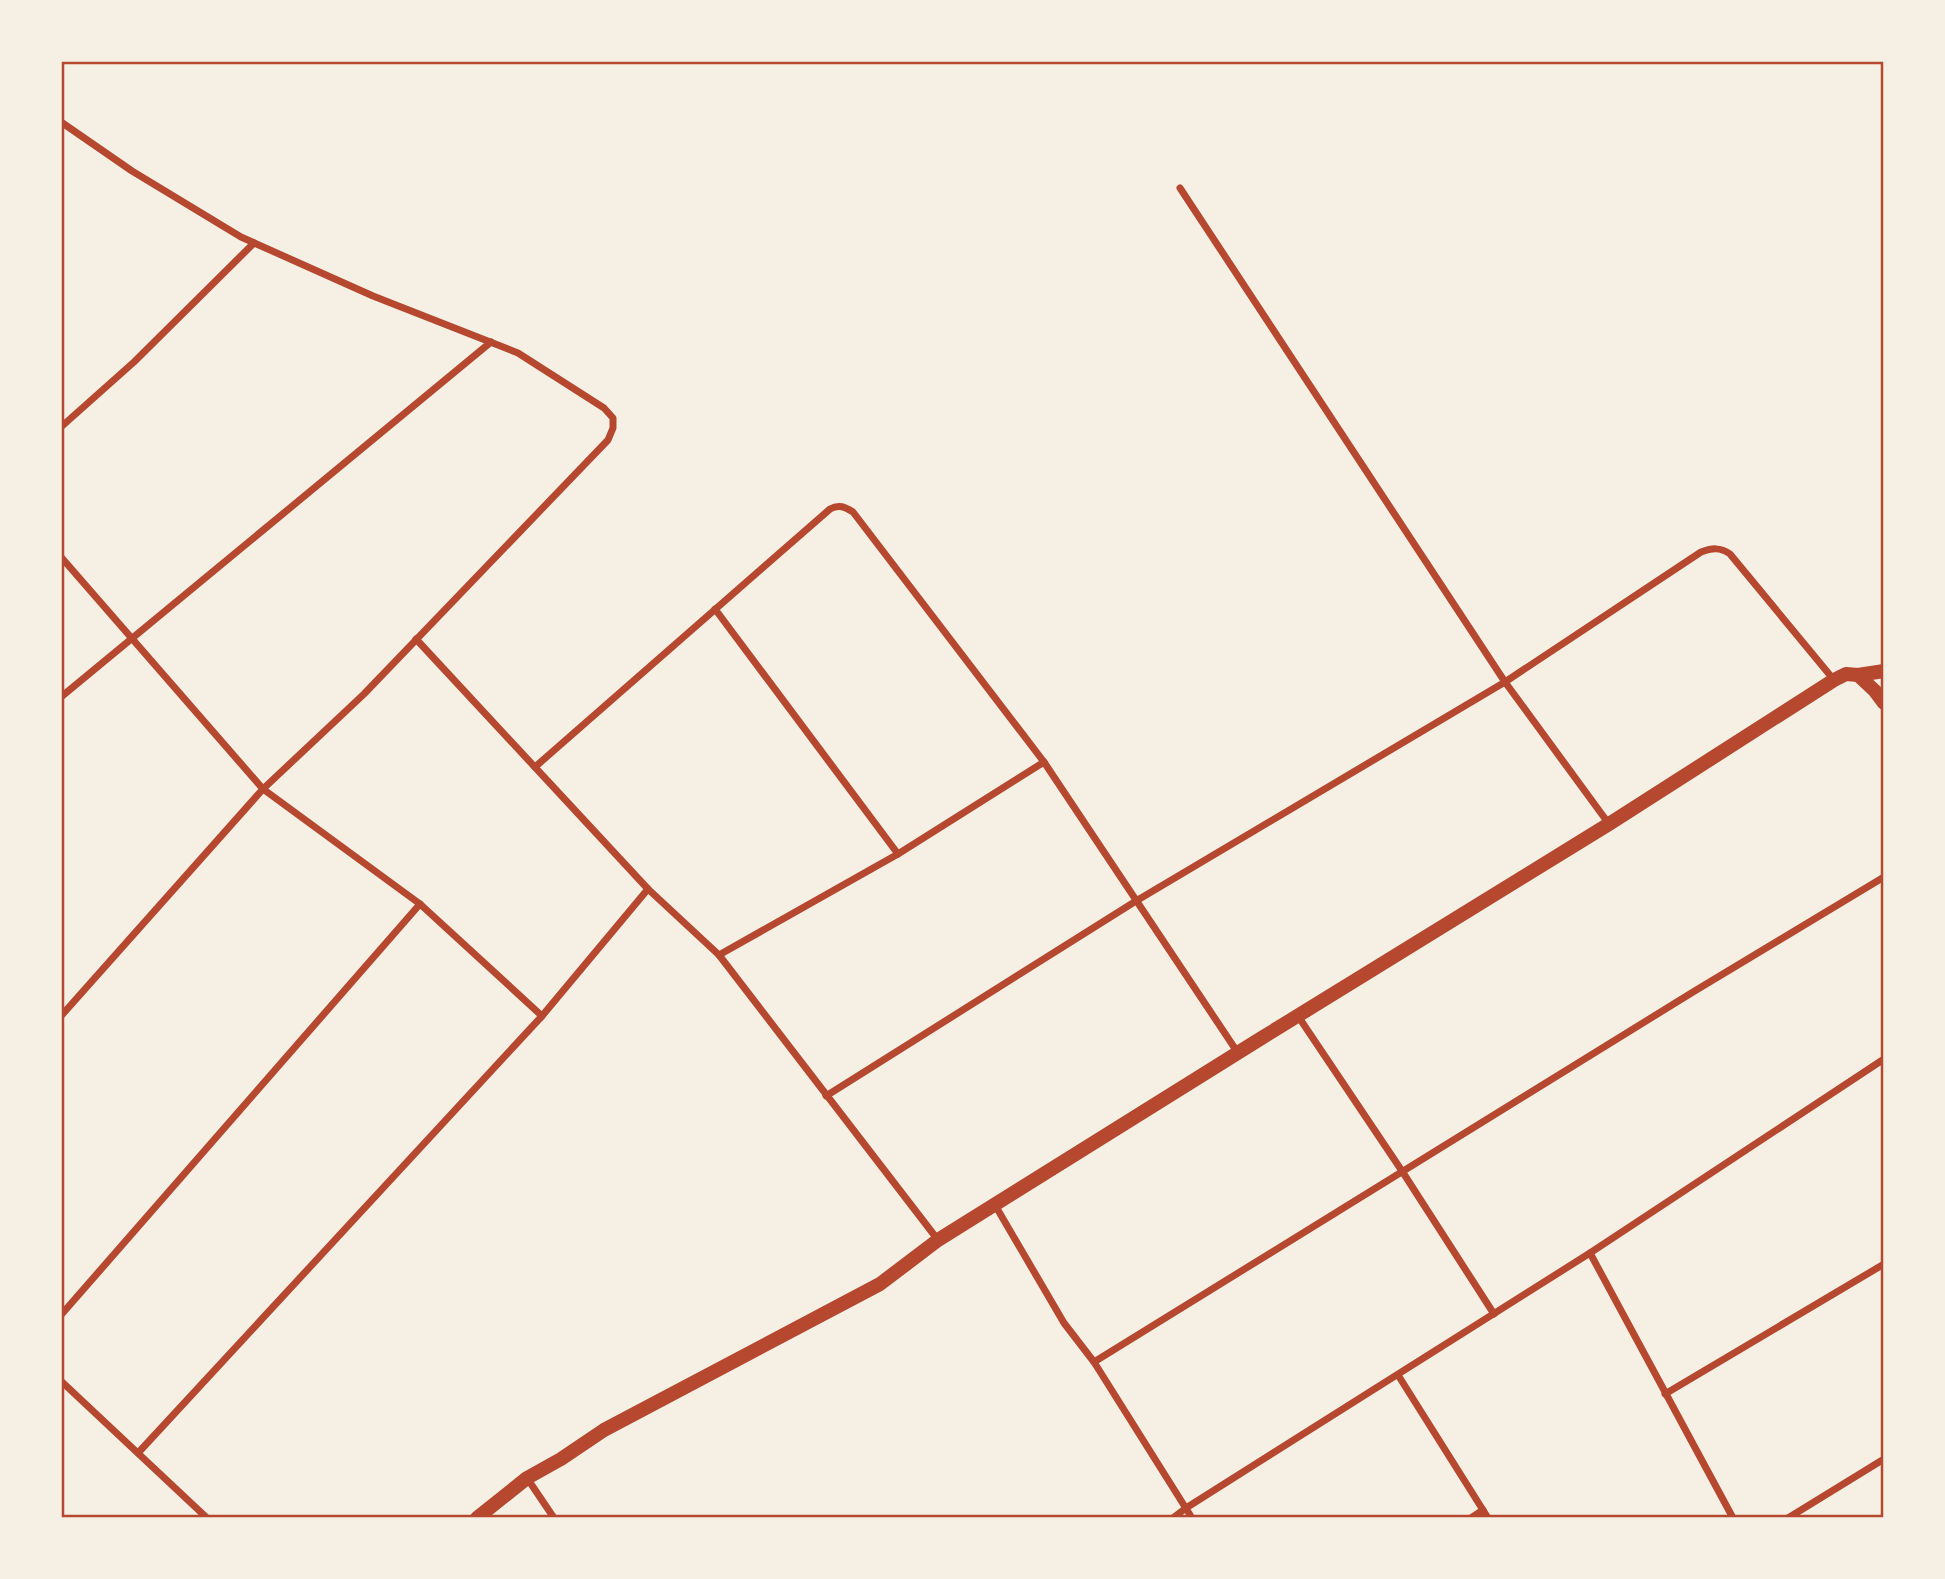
<svg xmlns="http://www.w3.org/2000/svg" width="1945" height="1579" font-family="'Fira Sans',sans-serif">
<style>
.lines{fill:none;stroke-linecap:round;stroke-linejoin:round}
.minor{stroke:#b5482f;stroke-width:7}
.secondary{stroke:#b5482f;stroke-width:14}
.neatline{fill:none;stroke:#b5482f;stroke-width:2.5}
</style>
<rect width="100%" height="100%" fill="#f6efe4"/>
<g class="lines">
<g class="minor">
<path d="M 61,122 L 132,171 L 241,237 L 373,296 L 518,353 L 604,408 L 613,418 L 613,428 L 608,440 L 364,694 L 263,789 L 61,1016"/>
<path d="M 1180,188 L 1505,682 L 1609,824"/>
<path d="M 61,427 L 134,362 L 254,243"/>
<path d="M 61,557 L 263,789 L 420,904 L 542,1016"/>
<path d="M 715,609 L 898,854"/>
<path d="M 416,639 L 648,889 L 719,955 L 938,1240"/>
<path d="M 61,697 L 491,342"/>
<path d="M 535,767 L 830,509 C 839,504 845,507 853,512 L 1044,762 L 1238,1053"/>
<path d="M 719,955 L 898,854 L 1044,762"/>
<path d="M 1298,1016 L 1402,1171 L 1494,1314"/>
<path d="M 826,1096 L 1136,901 L 1505,682 L 1701,552 C 1712,548 1720,547 1730,554 L 1834,680"/>
<path d="M 995,1205 L 1064,1323 L 1094,1362 L 1192,1518"/>
<path d="M 1590,1253 L 1733,1518"/>
<path d="M 61,1315 L 420,904"/>
<path d="M 1094,1362 L 1693,992 L 1884,877"/>
<path d="M 1398,1375 L 1488,1518"/>
<path d="M 61,1381 L 207,1518"/>
<path d="M 1665,1394 L 1884,1264"/>
<path d="M 138,1453 L 542,1016 L 648,889"/>
<path d="M 527,1478 L 554,1518"/>
<path d="M 1173,1518 L 1186,1508 L 1590,1253 L 1884,1059"/>
<path d="M 1471,1518 L 1483,1510"/>
<path d="M 1788,1518 L 1884,1459"/>
</g>
<g class="secondary">
<path d="M 1858,675 L 1875,691 L 1884,703"/>
<path d="M 477,1518 L 527,1478 L 561,1459 L 604,1430 L 880,1284 L 938,1240 L 1260,1039 L 1609,824 L 1834,680 L 1846,674 L 1858,675 L 1884,671"/>
</g>
</g>
<rect width="1945" height="1579" fill="none" stroke="#f6efe4" stroke-width="126"/>
<rect x="63" y="63" width="1819" height="1453" class="neatline"/>
</svg>
